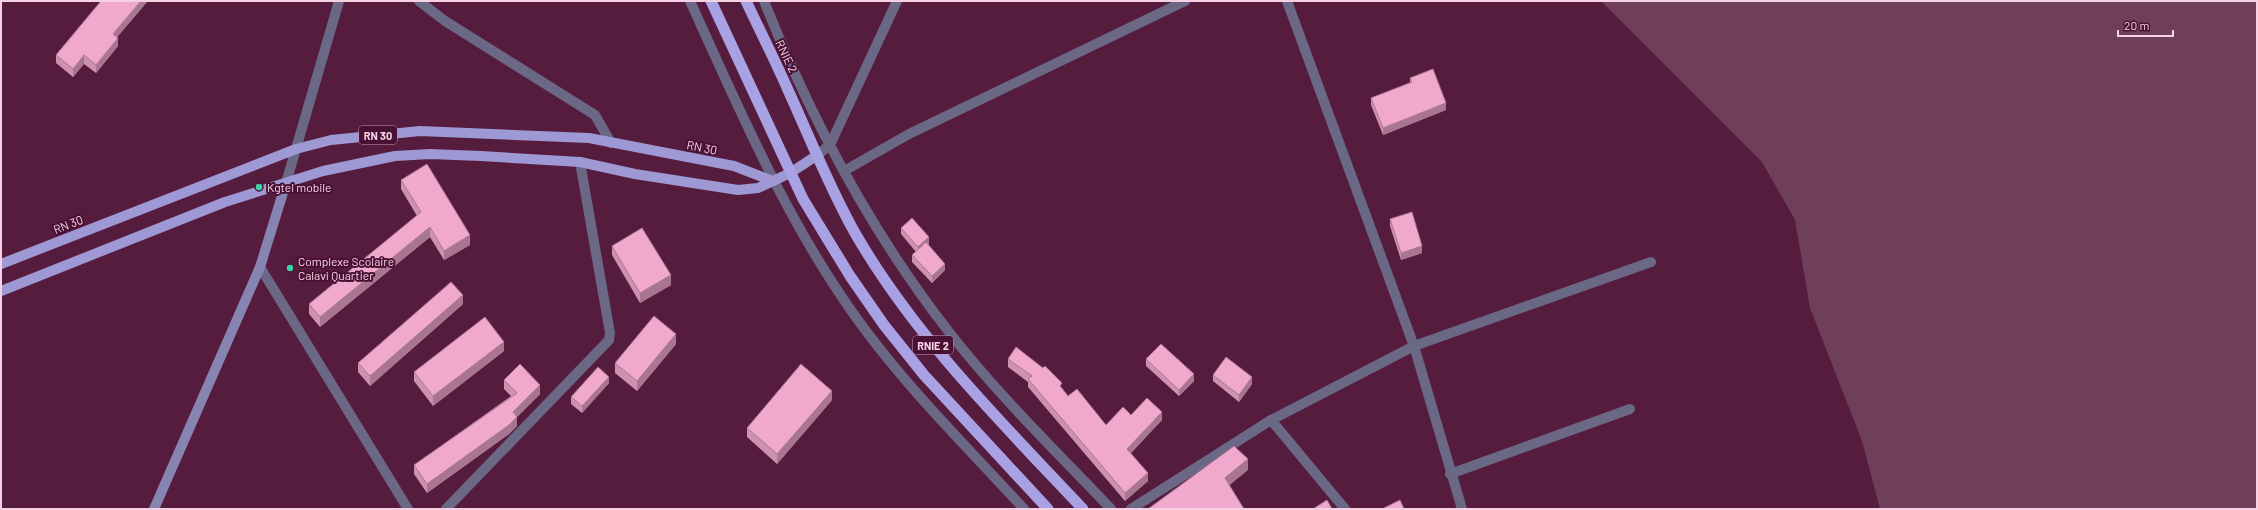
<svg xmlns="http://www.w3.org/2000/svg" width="2258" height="510" font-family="Barlow,sans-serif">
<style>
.green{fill:#6f3e58}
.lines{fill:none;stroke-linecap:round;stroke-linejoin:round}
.minor{stroke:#6a6885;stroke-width:10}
.tertiary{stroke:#6a6885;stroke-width:10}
.secondary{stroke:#8784b2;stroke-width:10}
.primary{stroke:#9e99d4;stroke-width:10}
.trunk{stroke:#a8a2e4;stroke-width:11}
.wall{fill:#ce91b0}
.shaded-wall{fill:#a87690}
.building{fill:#f0a9cd;stroke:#a87690}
.poi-dot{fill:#39d4a5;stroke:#491133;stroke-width:1.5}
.labels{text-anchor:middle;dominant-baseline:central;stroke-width:4;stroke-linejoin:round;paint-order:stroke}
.shield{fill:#491133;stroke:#c297ae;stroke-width:1}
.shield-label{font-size:11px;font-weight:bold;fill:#f6d1e3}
.street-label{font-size:12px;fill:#f6d1e3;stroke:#491133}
.poi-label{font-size:12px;fill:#f6d1e3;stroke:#491133;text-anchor:start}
</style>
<rect width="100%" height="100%" fill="#551c3d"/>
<path class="green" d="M 1601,1 L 2257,1 L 2257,509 L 1880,509 L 1862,441 L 1810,308 L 1795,220 L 1762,162 Z"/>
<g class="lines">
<g class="minor">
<path d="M 419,1 L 445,21 L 595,115 L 611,143"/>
<path d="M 690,1 C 741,113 789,227 863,327 C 911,392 970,450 1024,509"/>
<path d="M 764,1 C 811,119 871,232 949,332 C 998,395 1056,451 1111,509"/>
<path d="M 1287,1 L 1414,346 L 1462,509"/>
<path d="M 844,171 L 909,134 L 1185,1"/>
<path d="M 286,183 L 339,1"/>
<path d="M 260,267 L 408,509"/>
<path d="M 1271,420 L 1345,509"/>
<path d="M 1450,474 L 1630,409"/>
<path d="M 446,509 L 609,340 L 610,333 L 580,162"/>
<path d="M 1131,509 L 1271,420 L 1414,346 L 1651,262"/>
</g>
<path class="tertiary" d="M 816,156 L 830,145 L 897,1"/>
<path class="secondary" d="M 154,509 L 260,267 L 286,183"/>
<g class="primary">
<path d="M 1,264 L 296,149 L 331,140 L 420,131 L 589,138 L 734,166 L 773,181"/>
<path d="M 1,291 L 225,202 L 323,171 L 395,156 L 430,154 L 481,156 L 580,162 L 635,174 L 738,190 L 758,188 L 790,173 L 816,156"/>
</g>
<g class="trunk">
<path d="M 711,1 L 803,199 L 850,276 L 884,325 L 924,375 L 1048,509"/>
<path d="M 746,1 C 760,31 775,60 788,90 C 810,138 829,187 855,233 C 915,337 1001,422 1083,509"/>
</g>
</g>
<g class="wall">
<path d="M 147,1 L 147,2 L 117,37 L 118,46 L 96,73 L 84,64 L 73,77 L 56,63 L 56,55 Z"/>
<path d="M 1410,78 L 1446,110 L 1383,135 L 1371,105 L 1371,98 L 1410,83 Z"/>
<path d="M 401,180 L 470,245 L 444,260 L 430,237 L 320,327 L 309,314 L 309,304 L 417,216 L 401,189 Z"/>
<path d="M 1390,219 L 1422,253 L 1401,260 L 1390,226 Z"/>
<path d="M 901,228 L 929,244 L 928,245 L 945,270 L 932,283 L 912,262 L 912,255 L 916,252 L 901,234 Z"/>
<path d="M 612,246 L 671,285 L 640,303 L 612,255 Z"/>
<path d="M 463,304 L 370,386 L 358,372 L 358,363 Z"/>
<path d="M 676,344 L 637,391 L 615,373 L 615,363 Z"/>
<path d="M 504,351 L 433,406 L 414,381 L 414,372 Z"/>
<path d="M 1008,359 L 1062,388 L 1068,396 L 1106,425 L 1131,415 L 1162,420 L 1131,453 L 1148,481 L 1125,501 L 1028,387 L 1028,382 L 1008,367 Z"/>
<path d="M 1146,359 L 1194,381 L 1179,396 L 1146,366 Z"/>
<path d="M 1213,375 L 1252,384 L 1239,402 L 1213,381 Z"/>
<path d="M 504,380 L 540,394 L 517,417 L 517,426 L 509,434 L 427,493 L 414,474 L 414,465 L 511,396 L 504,389 Z"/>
<path d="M 609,383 L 582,413 L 571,404 L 571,397 Z"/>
<path d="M 832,400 L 777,464 L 747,437 L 747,428 Z"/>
</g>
<g class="shaded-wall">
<path d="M 141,1 L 147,1 L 147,2 L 113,42 L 113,34 Z"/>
<path d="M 118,38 L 118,46 L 96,73 L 96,65 Z"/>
<path d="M 84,55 L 84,64 L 73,77 L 73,69 Z"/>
<path d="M 1446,103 L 1446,110 L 1383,135 L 1383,128 Z"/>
<path d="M 430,227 L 430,237 L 320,327 L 320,317 Z"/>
<path d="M 470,235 L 470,245 L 444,260 L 444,251 Z"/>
<path d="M 929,237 L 929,244 L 918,254 L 918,247 Z"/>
<path d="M 1422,246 L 1422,253 L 1401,260 L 1401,253 Z"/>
<path d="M 945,264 L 945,270 L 932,283 L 932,276 Z"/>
<path d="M 671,275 L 671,285 L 640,303 L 640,293 Z"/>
<path d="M 463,295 L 463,304 L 370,386 L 370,376 Z"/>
<path d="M 676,334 L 676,344 L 637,391 L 637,381 Z"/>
<path d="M 504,342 L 504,351 L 433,406 L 433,396 Z"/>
<path d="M 1194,374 L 1194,381 L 1179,396 L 1179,390 Z"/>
<path d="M 609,377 L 609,383 L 582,413 L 582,406 Z"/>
<path d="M 1252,377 L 1252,384 L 1239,402 L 1239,395 Z"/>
<path d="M 540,385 L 540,394 L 513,421 L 513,412 Z"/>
<path d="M 832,391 L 832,400 L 777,464 L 777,454 Z"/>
<path d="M 1162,412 L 1162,420 L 1127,456 L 1127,449 Z"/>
<path d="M 517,417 L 517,426 L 509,434 L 427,493 L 427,484 Z"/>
<path d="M 1248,459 L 1248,470 L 1225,489 L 1225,478 Z"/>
<path d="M 1148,473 L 1148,481 L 1125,501 L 1125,493 Z"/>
</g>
<g class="building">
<path d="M 101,1 L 141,1 L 113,34 L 118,38 L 96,65 L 84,55 L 73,69 L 56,55 Z"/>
<path d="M 1433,69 L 1446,103 L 1383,128 L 1371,98 L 1412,82 L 1410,78 Z"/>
<path d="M 427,164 L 470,235 L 444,251 L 430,227 L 320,317 L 309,304 L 421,212 L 401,180 Z"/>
<path d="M 1412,212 L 1422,246 L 1401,253 L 1390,219 Z"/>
<path d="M 912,218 L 929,237 L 918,247 L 901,228 Z"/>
<path d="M 642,228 L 671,275 L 640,293 L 612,246 Z"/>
<path d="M 926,242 L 945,264 L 932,276 L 912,255 Z"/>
<path d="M 451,282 L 463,295 L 370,376 L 358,363 Z"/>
<path d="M 654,316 L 676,334 L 637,381 L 615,363 Z"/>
<path d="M 485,317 L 504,342 L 433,396 L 414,372 Z"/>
<path d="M 1161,344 L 1194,374 L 1179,390 L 1146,359 Z"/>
<path d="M 1016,347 L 1043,368 L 1045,366 L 1062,383 L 1060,386 L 1068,396 L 1077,389 L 1106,425 L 1123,407 L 1131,415 L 1147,398 L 1162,412 L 1127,449 L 1148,473 L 1125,493 L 1028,379 L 1032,376 L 1008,359 Z"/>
<path d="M 1226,357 L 1252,377 L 1239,395 L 1213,375 Z"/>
<path d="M 520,364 L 540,385 L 513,412 L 517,417 L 509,425 L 427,484 L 414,465 L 517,393 L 504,380 Z"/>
<path d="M 801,364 L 832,391 L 777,454 L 747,428 Z"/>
<path d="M 598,367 L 609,377 L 582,406 L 571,397 Z"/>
<path d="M 1234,446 L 1248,459 L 1225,478 L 1244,509 L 1148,509 Z"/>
<path d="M 1327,500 L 1332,509 L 1313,509 Z"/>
<path d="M 1400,500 L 1404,509 L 1382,509 Z"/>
</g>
<g class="poi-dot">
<circle cx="259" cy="187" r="4"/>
<circle cx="290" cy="268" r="4"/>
</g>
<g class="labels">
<g class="shield">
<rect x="359" y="126" width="38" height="18" rx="3"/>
<rect x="913" y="336" width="40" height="18" rx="3"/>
</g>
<g class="shield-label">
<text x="378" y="135">RN 30</text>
<text x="933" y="345">RNIE 2</text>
</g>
<g class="street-label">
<text transform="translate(787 56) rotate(64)">RNIE 2</text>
<text transform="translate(702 147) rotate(11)">RN 30</text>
<text transform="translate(68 224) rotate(-21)">RN 30</text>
</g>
<g class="poi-label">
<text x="267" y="187">Kgtel mobile</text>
<text x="298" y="261">Complexe Scolaire<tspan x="298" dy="14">Calavi Quartier</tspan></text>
</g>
</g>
<rect width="2258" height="510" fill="none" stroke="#f6d1e3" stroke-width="4"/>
<path d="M2118 30v6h55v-6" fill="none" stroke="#f6d1e3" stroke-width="2"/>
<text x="2124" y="30" font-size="12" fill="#f6d1e3" stroke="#491133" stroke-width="3" paint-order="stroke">20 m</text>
</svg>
